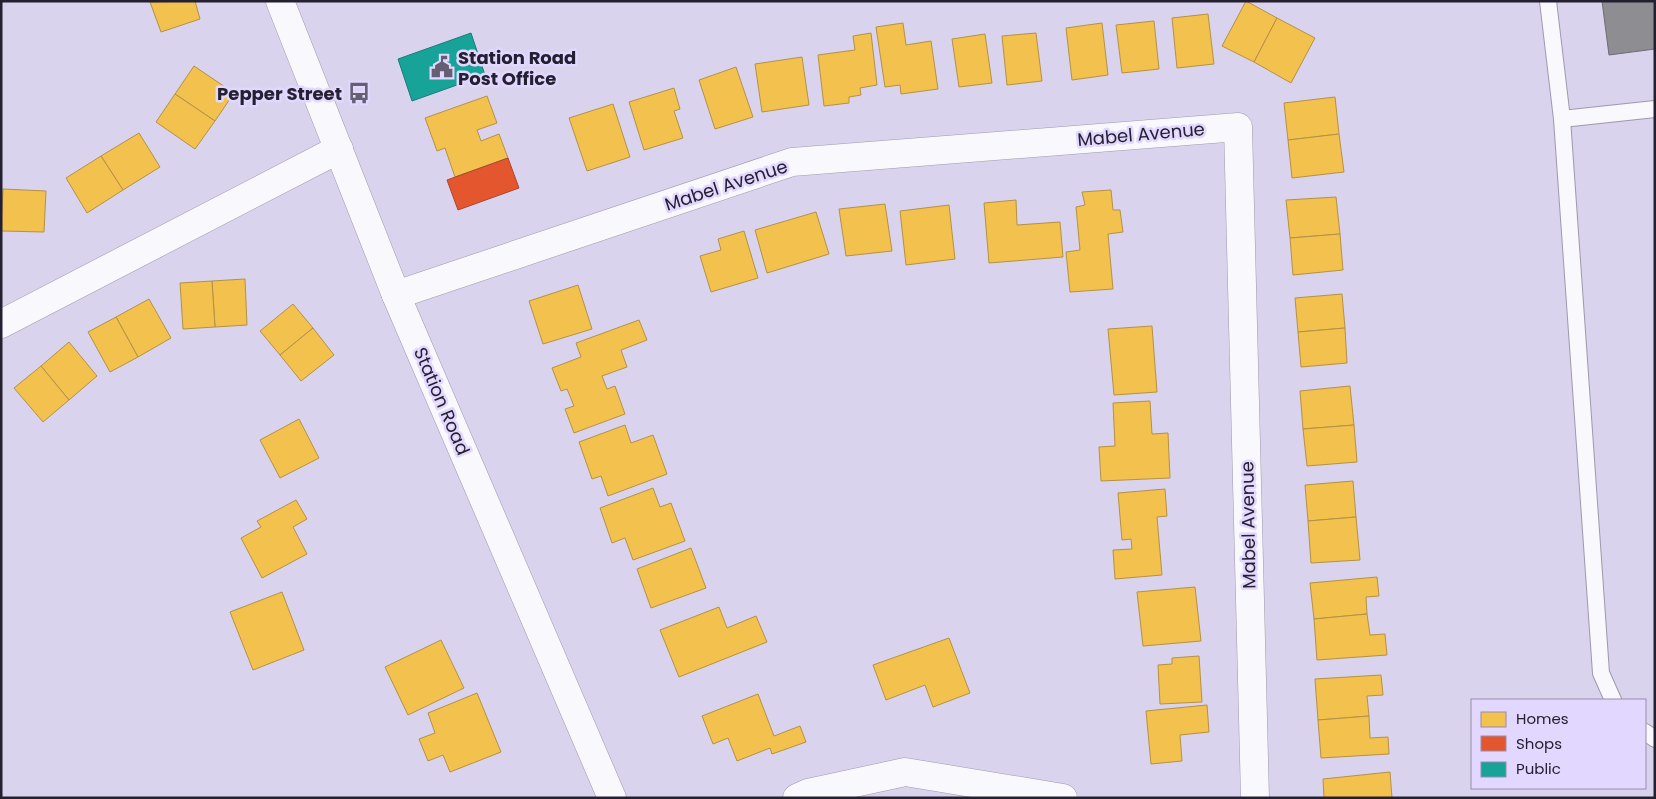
<svg xmlns="http://www.w3.org/2000/svg" width="1656" height="799" font-family="Poppins,sans-serif">
<style>
.homes{fill:#f2c14e;stroke:#b49145}
.shops{fill:#e4572e;stroke:#ab462f}
.public{fill:#17a398;stroke:#1b7c79}
.industry{fill:#8d8d92;stroke:#6e6c75}
.lines{fill:none;stroke-linecap:round;stroke-linejoin:round}
.lane-casing{stroke:#9e98ac;stroke-width:18}
.street-casing{stroke:#9e98ac;stroke-width:29}
.secondary-casing{stroke:#9e98ac;stroke-width:29}
.lane{stroke:#f9f8fc;stroke-width:16}
.street{stroke:#f9f8fc;stroke-width:28}
.secondary{stroke:#f9f8fc;stroke-width:28}
.labels{text-anchor:middle;dominant-baseline:central;stroke-width:5;stroke-linejoin:round;paint-order:stroke}
.poi-label{font-size:18px;font-weight:bold;fill:#252031;stroke:#e2d7fe;text-anchor:start}
.street-label{font-size:18px;fill:#252031;stroke:#e2d7fe}
</style>
<rect width="100%" height="100%" fill="#dad3ed"/>
<g class="homes">
<path d="M 195,1 L 200,19 L 161,32 L 150,2 Z"/>
<path d="M 1246,1 L 1277,18 L 1254,62 L 1222,46 Z"/>
<path d="M 1208,14 L 1214,64 L 1177,68 L 1172,18 Z"/>
<path d="M 1277,18 L 1315,38 L 1291,83 L 1254,62 Z"/>
<path d="M 1154,21 L 1159,69 L 1122,73 L 1116,25 Z"/>
<path d="M 903,23 L 906,45 L 931,41 L 938,89 L 901,94 L 900,85 L 885,87 L 876,27 Z"/>
<path d="M 1102,23 L 1108,75 L 1072,80 L 1066,28 Z"/>
<path d="M 871,33 L 877,85 L 860,88 L 861,95 L 849,97 L 849,103 L 824,106 L 818,55 L 855,50 L 853,36 Z"/>
<path d="M 1036,33 L 1042,81 L 1007,85 L 1002,36 Z"/>
<path d="M 985,34 L 992,83 L 959,87 L 952,39 Z"/>
<path d="M 802,57 L 809,105 L 762,112 L 755,64 Z"/>
<path d="M 194,66 L 234,93 L 215,121 L 175,94 Z"/>
<path d="M 736,67 L 753,117 L 715,129 L 699,80 Z"/>
<path d="M 674,88 L 680,109 L 674,111 L 683,138 L 644,150 L 629,102 Z"/>
<path d="M 175,94 L 215,121 L 195,149 L 156,122 Z"/>
<path d="M 487,96 L 497,123 L 477,130 L 481,141 L 499,134 L 508,158 L 455,177 L 445,148 L 437,151 L 425,118 Z"/>
<path d="M 1335,97 L 1339,134 L 1288,140 L 1284,103 Z"/>
<path d="M 613,104 L 630,157 L 587,171 L 569,118 Z"/>
<path d="M 139,133 L 160,167 L 123,190 L 101,156 Z"/>
<path d="M 1339,134 L 1344,172 L 1292,178 L 1288,140 Z"/>
<path d="M 101,156 L 123,190 L 87,213 L 66,178 Z"/>
<path d="M 3,189 L 46,191 L 44,232 L 1,231 Z"/>
<path d="M 1111,190 L 1113,210 L 1120,210 L 1123,232 L 1108,234 L 1113,289 L 1070,292 L 1066,252 L 1080,250 L 1076,207 L 1085,205 L 1082,192 Z"/>
<path d="M 1336,197 L 1340,234 L 1290,238 L 1286,200 Z"/>
<path d="M 1016,200 L 1017,225 L 1060,222 L 1063,257 L 989,263 L 984,203 Z"/>
<path d="M 885,204 L 892,251 L 846,256 L 839,209 Z"/>
<path d="M 949,205 L 955,259 L 906,265 L 900,211 Z"/>
<path d="M 816,212 L 829,254 L 767,273 L 755,230 Z"/>
<path d="M 744,231 L 758,278 L 711,292 L 700,256 L 721,250 L 718,239 Z"/>
<path d="M 1340,234 L 1343,270 L 1293,275 L 1290,238 Z"/>
<path d="M 245,279 L 247,325 L 215,327 L 212,281 Z"/>
<path d="M 212,281 L 215,327 L 183,329 L 180,283 Z"/>
<path d="M 578,285 L 592,329 L 543,344 L 529,301 Z"/>
<path d="M 1342,294 L 1345,328 L 1298,332 L 1295,298 Z"/>
<path d="M 149,299 L 171,338 L 138,357 L 116,317 Z"/>
<path d="M 293,304 L 313,328 L 280,355 L 260,331 Z"/>
<path d="M 116,317 L 138,357 L 110,372 L 88,332 Z"/>
<path d="M 639,320 L 647,340 L 621,350 L 627,367 L 602,376 L 607,389 L 615,386 L 625,414 L 574,433 L 565,409 L 574,406 L 567,389 L 561,391 L 552,368 L 581,357 L 576,343 Z"/>
<path d="M 1152,326 L 1157,392 L 1114,395 L 1108,329 Z"/>
<path d="M 313,328 L 334,355 L 301,381 L 280,355 Z"/>
<path d="M 1345,328 L 1347,363 L 1301,367 L 1298,332 Z"/>
<path d="M 69,342 L 97,376 L 69,400 L 41,366 Z"/>
<path d="M 41,366 L 69,400 L 43,422 L 14,388 Z"/>
<path d="M 1350,386 L 1354,425 L 1303,429 L 1300,391 Z"/>
<path d="M 1150,401 L 1152,434 L 1168,433 L 1170,478 L 1101,481 L 1099,447 L 1115,446 L 1113,403 Z"/>
<path d="M 299,419 L 319,458 L 280,478 L 260,440 Z"/>
<path d="M 625,425 L 631,443 L 653,435 L 667,474 L 608,496 L 601,476 L 592,479 L 579,442 Z"/>
<path d="M 1354,425 L 1357,462 L 1307,466 L 1303,429 Z"/>
<path d="M 1353,481 L 1356,517 L 1308,521 L 1305,485 Z"/>
<path d="M 653,488 L 660,507 L 671,503 L 685,541 L 633,560 L 625,538 L 612,543 L 600,508 Z"/>
<path d="M 1165,489 L 1167,516 L 1157,517 L 1162,575 L 1115,579 L 1113,550 L 1132,549 L 1131,539 L 1122,540 L 1118,493 Z"/>
<path d="M 296,500 L 307,519 L 293,527 L 307,554 L 262,578 L 241,538 L 261,527 L 257,521 Z"/>
<path d="M 1356,517 L 1360,560 L 1311,563 L 1308,521 Z"/>
<path d="M 691,548 L 706,588 L 651,608 L 637,569 Z"/>
<path d="M 1377,577 L 1379,596 L 1366,597 L 1367,614 L 1314,619 L 1310,583 Z"/>
<path d="M 1195,587 L 1201,641 L 1143,646 L 1137,592 Z"/>
<path d="M 282,592 L 304,650 L 253,670 L 230,612 Z"/>
<path d="M 719,607 L 727,628 L 756,616 L 767,642 L 679,677 L 660,630 Z"/>
<path d="M 1367,614 L 1370,635 L 1385,634 L 1387,655 L 1317,660 L 1314,619 Z"/>
<path d="M 949,638 L 970,693 L 933,707 L 925,685 L 886,700 L 873,665 Z"/>
<path d="M 441,640 L 464,688 L 408,715 L 385,667 Z"/>
<path d="M 1199,656 L 1202,702 L 1160,704 L 1158,665 L 1172,664 L 1172,658 Z"/>
<path d="M 1381,675 L 1383,695 L 1367,696 L 1369,716 L 1318,720 L 1315,679 Z"/>
<path d="M 477,693 L 501,752 L 450,772 L 443,755 L 428,761 L 419,739 L 435,733 L 428,713 Z"/>
<path d="M 758,694 L 774,736 L 800,726 L 806,742 L 772,754 L 770,748 L 737,761 L 728,738 L 713,744 L 702,716 Z"/>
<path d="M 1207,705 L 1209,732 L 1180,735 L 1182,761 L 1151,764 L 1146,711 Z"/>
<path d="M 1369,716 L 1370,738 L 1388,737 L 1389,754 L 1321,758 L 1318,720 Z"/>
<path d="M 1390,772 L 1392,798 L 1324,798 L 1323,779 Z"/>
</g>
<path class="shops" d="M 508,158 L 519,188 L 458,210 L 447,180 Z"/>
<path class="public" d="M 471,33 L 485,75 L 412,101 L 398,59 Z"/>
<path class="industry" d="M 1602,1 L 1655,1 L 1655,49 L 1609,55 Z"/>
<g class="lines">
<g class="lane-casing">
<g id="lane">
<path d="M 1548,1 L 1562,119 L 1601,673 L 1613,700"/>
<path d="M 1562,119 L 1655,109"/>
<path d="M 1645,732 L 1655,739"/>
</g>
</g>
<g class="street-casing">
<g id="street">
<path d="M 396,295 L 792,162 L 1238,127 L 1255,798"/>
<path d="M 1,324 L 339,149"/>
<path d="M 797,798 L 808,793 L 905,772 L 1063,798"/>
</g>
</g>
<g class="secondary-casing">
<path id="secondary" d="M 280,1 L 396,295 L 612,798"/>
</g>
<use href="#lane" class="lane"/>
<use href="#street" class="street"/>
<use href="#secondary" class="secondary"/>
</g>
<defs>
<g id="civic-bare" transform="scale(1.725)"><path d="M-.6-6.5H3V-4.5H.6V-3L4-1V1h2V6H-6V1h2V-1L-.6-3ZM-1.2 2.5V6h2.4V2.5Z" fill="#645f73" stroke="#e2d7fe" stroke-width="2.5" paint-order="stroke"/></g>
<g id="bus-bare" transform="scale(1.725)"><path d="M-5-6H5V4H4V6H2V4H-2V6H-4V4H-5ZM-3.5-4V0h7V-4ZM-3.5 1.2v1.5H-2V1.2ZM2 1.2v1.5H3.5V1.2Z" fill="#645f73" stroke="#e2d7fe" stroke-width="2.5" paint-order="stroke"/></g>
</defs>
<g fill-rule="evenodd">
<use href="#civic-bare" x="442" y="67"/>
<use href="#bus-bare" x="359" y="93"/>
</g>
<g class="labels">
<g class="poi-label">
<text x="458" y="57">Station Road<tspan x="458" dy="21">Post Office</tspan></text>
<text x="342" y="93" text-anchor="end">Pepper Street</text>
</g>
<g class="street-label">
<text transform="translate(1141 134) rotate(-5)">Mabel Avenue</text>
<text transform="translate(726 185) rotate(-18)">Mabel Avenue</text>
<text transform="translate(442 401) rotate(67)">Station Road</text>
<text transform="translate(1248 525) rotate(-91)">Mabel Avenue</text>
</g>
</g>
<rect width="1656" height="799" fill="none" stroke="#252031" stroke-width="5"/>
<rect x="1471" y="699" width="175" height="90" fill="#e2d7fe" stroke="#968eac"/>
<rect x="1481" y="712" width="25" height="15" fill="#f2c14e" stroke="#968eac"/>
<text x="1516" y="724" font-size="15" fill="#252031">Homes</text>
<rect x="1481" y="736" width="25" height="15" fill="#e4572e" stroke="#968eac"/>
<text x="1516" y="749" font-size="15" fill="#252031">Shops</text>
<rect x="1481" y="762" width="25" height="15" fill="#17a398" stroke="#968eac"/>
<text x="1516" y="774" font-size="15" fill="#252031">Public</text>
</svg>
